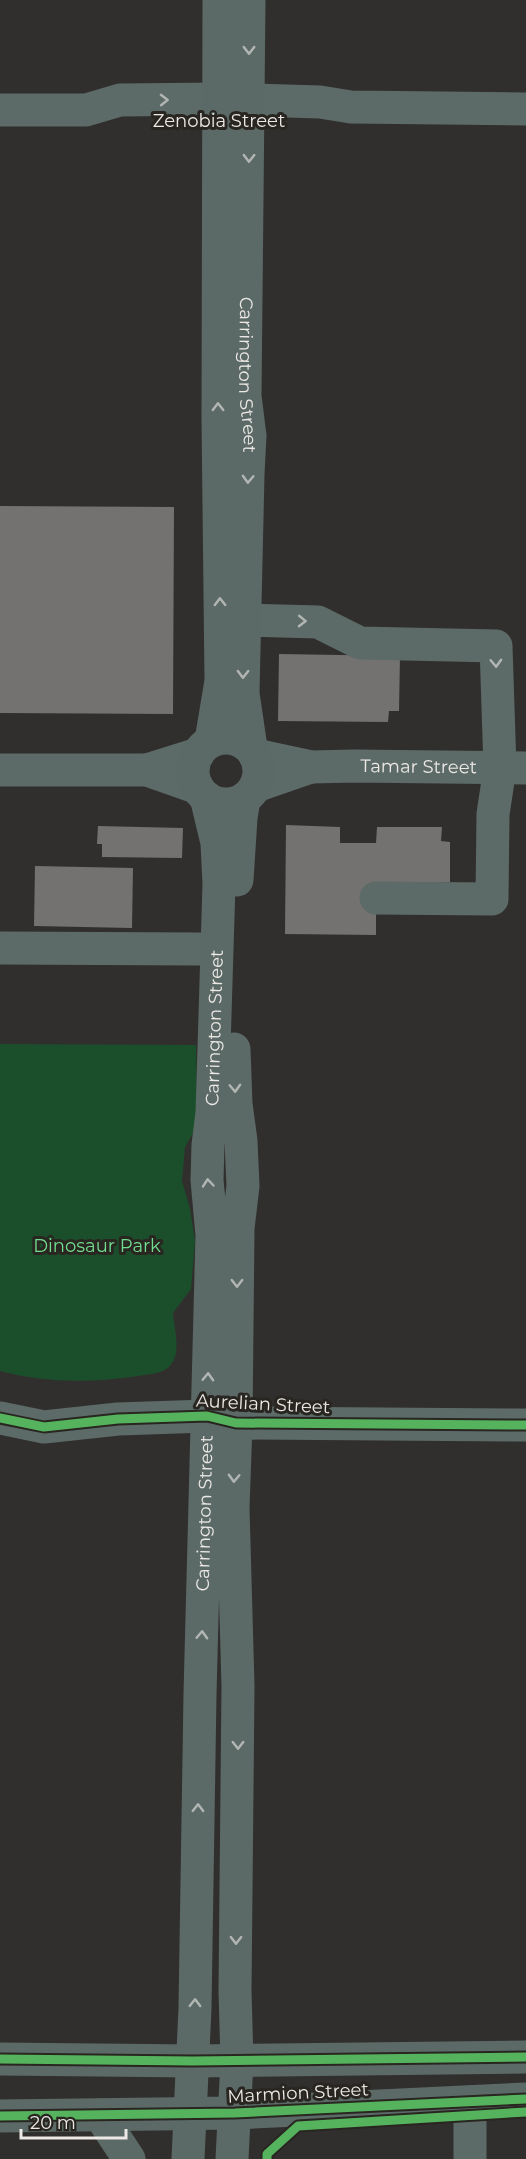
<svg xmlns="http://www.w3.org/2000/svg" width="526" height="2159" font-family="Montserrat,sans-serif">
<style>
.green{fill:#1b4f2c}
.building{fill:#747270}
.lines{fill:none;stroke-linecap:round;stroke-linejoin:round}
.minor{stroke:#5d6b68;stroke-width:33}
.major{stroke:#5c6a67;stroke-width:33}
.cycleway-casing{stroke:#292621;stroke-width:13}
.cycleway{stroke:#56b35d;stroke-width:9}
.oneway{stroke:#b2b6b3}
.labels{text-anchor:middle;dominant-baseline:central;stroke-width:6;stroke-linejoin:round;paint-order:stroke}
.street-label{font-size:18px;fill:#ebe8e5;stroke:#292621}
.park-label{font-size:18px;fill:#70de8e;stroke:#292621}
</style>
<rect width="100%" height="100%" fill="#312f2d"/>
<path class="green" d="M 0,1044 L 196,1045 L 197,1118 L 194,1131 L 185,1147 L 182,1181 L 190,1209 L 195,1241 L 191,1289 L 173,1313 C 174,1327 181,1351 172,1363 C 166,1374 149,1374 138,1376 C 92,1383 46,1383 0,1371 Z"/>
<g class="building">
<path d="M 0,506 L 174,507 L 173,714 L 0,713 Z"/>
<path d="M 279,654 L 400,656 L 399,711 L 389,711 L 388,722 L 278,721 Z"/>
<path d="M 286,825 L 340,827 L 340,843 L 376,843 L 377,827 L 442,827 L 441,841 L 450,842 L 450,882 L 376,882 L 376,935 L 285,934 Z"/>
<path d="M 98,826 L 183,828 L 182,858 L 102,857 L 102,844 L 97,844 Z"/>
<path d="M 35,866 L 133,868 L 132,928 L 34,926 Z"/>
</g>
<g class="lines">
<g class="minor">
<path d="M 0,110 L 86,110 L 120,100 L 219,99 L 320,102 L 351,107 L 526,109"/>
<path d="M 244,620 L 318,622 L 360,643 L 496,646 L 500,768 L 493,814 L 492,899 L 376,898"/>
<path id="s1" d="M 255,755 L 311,767 L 354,766 L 526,768"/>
<path d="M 0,770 L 147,770 L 198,788"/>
<path d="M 147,770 L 198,754"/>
<path d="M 256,786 L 311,767"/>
<path d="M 0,948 L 199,949"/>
<path d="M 0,1418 L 44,1427 L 118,1419 L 207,1416 L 236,1423 L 526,1425"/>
<path d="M 470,2159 L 470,2102"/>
</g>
<g class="major">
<path id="s2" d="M 249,0 L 245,396 L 250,436 L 248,474 L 243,693 L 251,748"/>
<circle cx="226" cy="771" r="33"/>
<path d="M 211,741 L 221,681 L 218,417 L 219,0"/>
<path d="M 237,880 L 241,818 L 244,799"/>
<path d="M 0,2059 L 193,2061 L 526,2057"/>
<path d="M 100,2115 L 129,2159"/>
<path d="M 0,2116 L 235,2113 L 526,2099"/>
<path id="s3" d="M 188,2159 L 195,2008 L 200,1694 L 212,1235 L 207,1180 L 208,1145 L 212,1113 L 219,884 L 217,843 L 206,797"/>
<path d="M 232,2159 L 237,2061 L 235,1991 L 238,1686 L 233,1508 L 236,1423 L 238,1228 L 243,1186 L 241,1141 L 236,1104 L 234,1049"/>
</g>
<g class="cycleway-casing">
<g id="cycleway">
<path d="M 0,1418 L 44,1427 L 118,1419 L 207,1416 L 236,1423 L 526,1425"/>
<path d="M 0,2059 L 193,2061 L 526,2057"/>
<path d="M 0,2116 L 235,2113 L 526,2099"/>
<path d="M 267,2159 L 267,2154 L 298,2126 L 526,2112"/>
</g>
</g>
<use href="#cycleway" class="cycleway"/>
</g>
<defs><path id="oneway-chevron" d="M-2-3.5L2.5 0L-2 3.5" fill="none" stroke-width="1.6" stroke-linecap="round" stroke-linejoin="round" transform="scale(1.5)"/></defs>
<g class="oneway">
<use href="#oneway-chevron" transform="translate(249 50) rotate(90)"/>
<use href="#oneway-chevron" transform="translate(164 100) rotate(-1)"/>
<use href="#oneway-chevron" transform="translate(249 158) rotate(91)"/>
<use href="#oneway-chevron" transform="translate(218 407) rotate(-90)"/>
<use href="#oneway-chevron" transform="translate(248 479) rotate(92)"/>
<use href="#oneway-chevron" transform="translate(220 602) rotate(-91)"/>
<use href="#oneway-chevron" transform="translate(302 621) rotate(1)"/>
<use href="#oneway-chevron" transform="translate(496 663) rotate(88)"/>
<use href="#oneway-chevron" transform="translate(243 674) rotate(91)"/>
<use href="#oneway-chevron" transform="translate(235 1088) rotate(88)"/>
<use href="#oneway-chevron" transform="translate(208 1183) rotate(-95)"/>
<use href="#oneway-chevron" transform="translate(237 1283) rotate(90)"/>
<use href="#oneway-chevron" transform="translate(208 1377) rotate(-88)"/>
<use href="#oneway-chevron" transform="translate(234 1478) rotate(92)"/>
<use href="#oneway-chevron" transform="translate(202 1635) rotate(-88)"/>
<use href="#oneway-chevron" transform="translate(238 1745) rotate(90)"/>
<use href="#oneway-chevron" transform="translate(198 1808) rotate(-89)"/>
<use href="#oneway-chevron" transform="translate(236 1940) rotate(91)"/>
<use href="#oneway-chevron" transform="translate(195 2003) rotate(-89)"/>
</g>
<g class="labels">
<g class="street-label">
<text x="219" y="121">Zenobia Street</text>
<text stroke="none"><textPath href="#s2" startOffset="375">Carrington Street</textPath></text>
<text stroke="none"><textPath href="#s1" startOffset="165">Tamar Street</textPath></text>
<text stroke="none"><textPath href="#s3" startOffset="1132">Carrington Street</textPath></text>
<text transform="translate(263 1404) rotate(3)">Aurelian Street</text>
<text stroke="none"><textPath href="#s3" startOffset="646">Carrington Street</textPath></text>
<text transform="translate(298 2093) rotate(-3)">Marmion Street</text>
</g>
<g class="park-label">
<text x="97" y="1246">Dinosaur Park</text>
</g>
</g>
<path d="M21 2129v9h105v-9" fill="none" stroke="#ebe8e5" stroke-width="3"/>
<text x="30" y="2129" font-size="18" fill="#ebe8e5" stroke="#292621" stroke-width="4.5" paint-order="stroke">20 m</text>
</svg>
